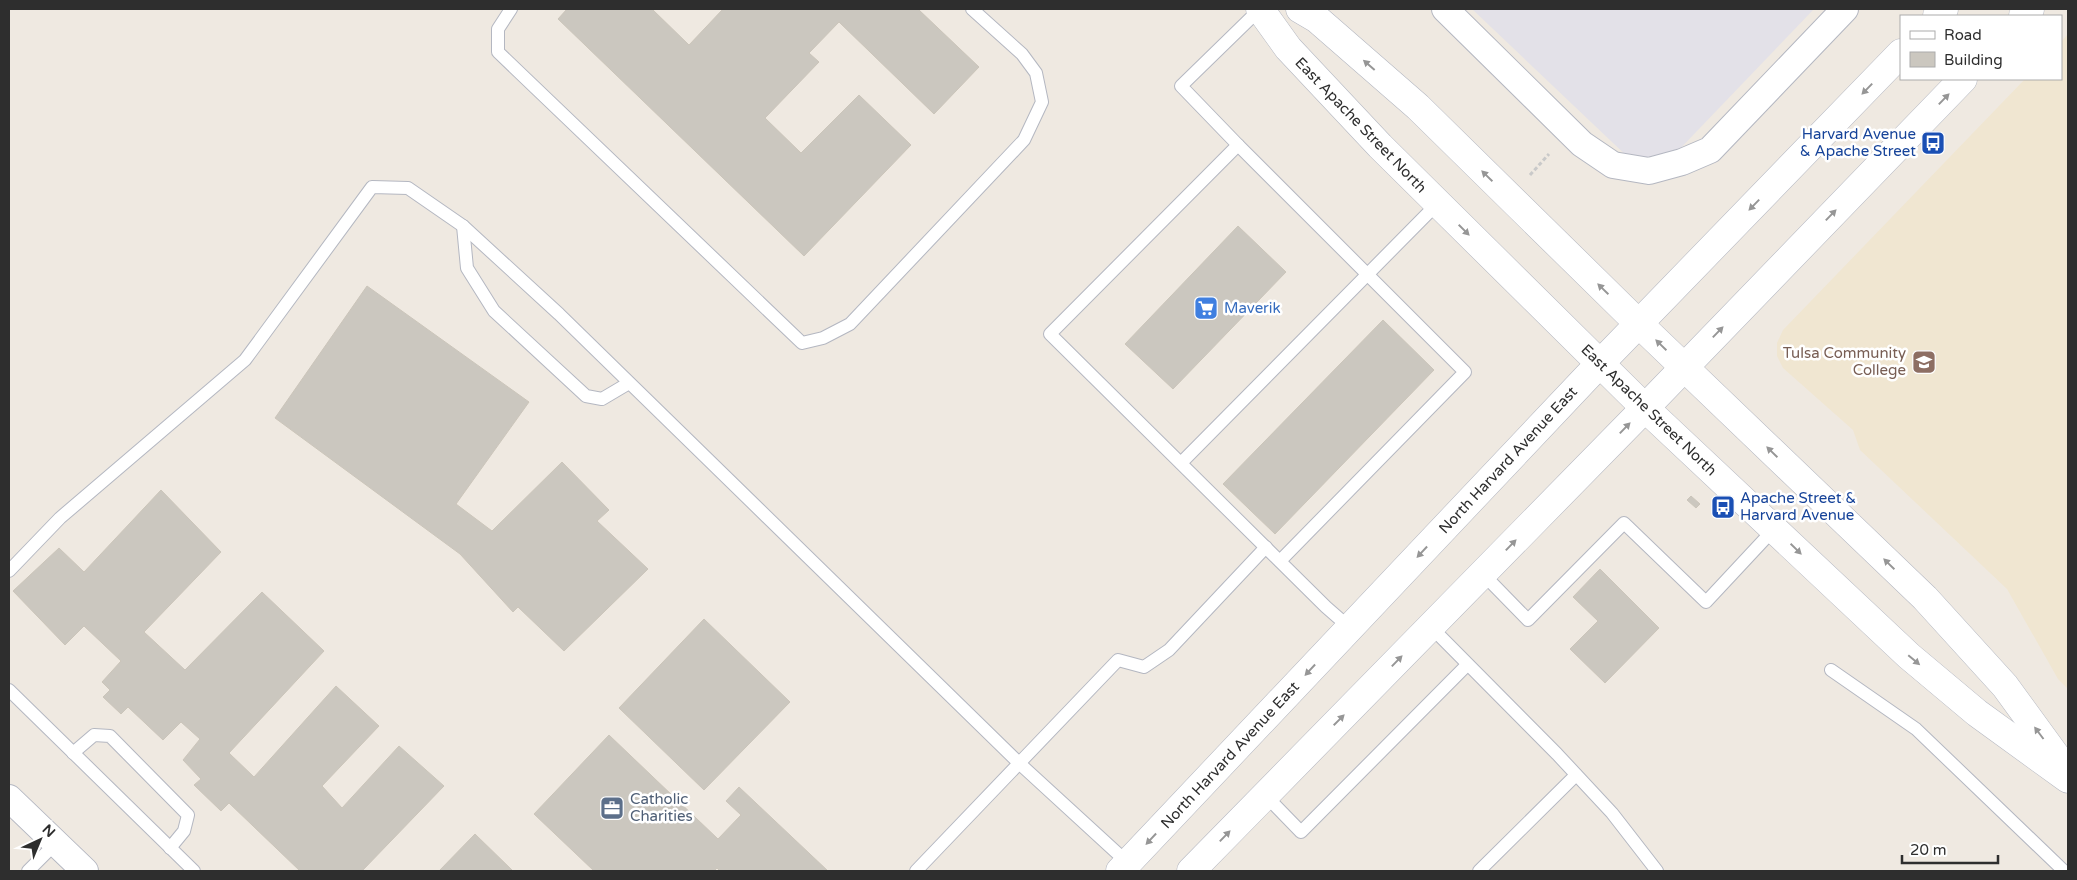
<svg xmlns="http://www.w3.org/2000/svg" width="2077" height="880" font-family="'Varela Round',sans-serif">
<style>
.industrial{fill:#e3e1e8}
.education{fill:#f0e6d1}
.building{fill:#cbc7bf;stroke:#cbc5ba}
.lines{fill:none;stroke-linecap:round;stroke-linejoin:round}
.service-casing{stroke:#b4b7c1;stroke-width:14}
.minor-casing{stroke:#b4b7c1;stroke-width:28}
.secondary-casing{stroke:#b4b7c1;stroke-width:29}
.path{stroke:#c9c9c9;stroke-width:3;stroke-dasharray:4 2.5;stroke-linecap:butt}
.service{stroke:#fff;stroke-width:12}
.minor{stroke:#fff;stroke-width:26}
.secondary{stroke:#fff;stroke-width:28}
.oneway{fill:#969696}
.labels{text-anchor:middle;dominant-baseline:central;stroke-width:5;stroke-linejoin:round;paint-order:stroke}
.street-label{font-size:15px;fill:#2e2e2e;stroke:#fff}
.transit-label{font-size:15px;fill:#164399;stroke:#fff;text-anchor:end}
.shop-label{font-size:15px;fill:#366cbe;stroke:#fff;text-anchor:start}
.education-label{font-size:15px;fill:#785e54;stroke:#fff;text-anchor:end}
.service-label{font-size:15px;fill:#4e5e75;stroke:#fff;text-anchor:start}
</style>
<rect width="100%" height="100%" fill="#efe9e1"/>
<path class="industrial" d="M 1472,9 L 1814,9 L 1651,179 Z"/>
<path class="education" d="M 2068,34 L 2068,689 L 2058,679 L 2007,589 L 1860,450 L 1853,430 L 1783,368 L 1777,356 L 1777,343 L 1783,330 L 2025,79 L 2061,79 L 2061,42 Z"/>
<g class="building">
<path d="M 567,9 L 652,9 L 689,45 L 723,9 L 918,9 L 979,67 L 934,114 L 839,22 L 809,53 L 819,62 L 765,118 L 801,153 L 859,95 L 911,145 L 804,256 L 558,19 Z"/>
<path d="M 1238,226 L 1286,272 L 1173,389 L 1125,344 Z"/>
<path d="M 367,286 L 529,402 L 456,504 L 492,531 L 562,462 L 609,510 L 597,521 L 648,569 L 564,651 L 518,607 L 513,612 L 460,554 L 275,418 Z"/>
<path d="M 1383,320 L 1434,370 L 1275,534 L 1223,484 Z"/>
<path d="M 161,490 L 221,552 L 144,632 L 185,670 L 262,592 L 324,651 L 229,753 L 254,777 L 336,686 L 379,726 L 322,786 L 342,808 L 399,746 L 444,786 L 362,871 L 300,871 L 229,803 L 221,811 L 194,785 L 201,779 L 183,760 L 200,739 L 181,722 L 163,740 L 128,707 L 121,714 L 103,697 L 110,690 L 102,682 L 121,661 L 84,626 L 65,645 L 13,591 L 59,548 L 84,572 Z"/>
<path d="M 1691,496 L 1700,504 L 1696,508 L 1687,500 Z"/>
<path d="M 1600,569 L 1659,628 L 1605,683 L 1570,649 L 1598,621 L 1573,597 Z"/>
<path d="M 704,619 L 790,702 L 704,790 L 619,708 Z"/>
<path d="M 609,735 L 718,839 L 741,815 L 726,801 L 739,787 L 828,871 L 720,871 L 717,868 L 714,871 L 594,871 L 534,814 Z"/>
<path d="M 475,834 L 513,871 L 439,871 Z"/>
</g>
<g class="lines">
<g class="service-casing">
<g id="service">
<path d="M 511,9 L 498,29 L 498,52 L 802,343 L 823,338 L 850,324 L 1024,140 L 1042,102 L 1036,73 L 1022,54 L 972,9"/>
<path d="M 1260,9 L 1181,86 L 1238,145 L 1050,334 L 1326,607 L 1350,628"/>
<path d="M 1238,145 L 1465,372 L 1280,561"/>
<path d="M 463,226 L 467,268 L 494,311 L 586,396 L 602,399 L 629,383"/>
<path d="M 1181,463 L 1438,203"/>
<path d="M 9,571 L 60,518 L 245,360 L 372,187 L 408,188 L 463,226 L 559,314 L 1020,764 L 1128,863"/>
<path d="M 1483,574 L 1528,620 L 1624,523 L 1706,602 L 1775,528"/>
<path d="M 1431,627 L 1557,754 L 1612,813 L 1657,871"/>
<path d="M 1831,670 L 1916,729 L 2064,871"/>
<path d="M 9,690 L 194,871"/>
<path d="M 73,753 L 94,735 L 110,736 L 188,815 L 184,831 L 170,848"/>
<path d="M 1265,795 L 1301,832 L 1467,665"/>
<path d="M 28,871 L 56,843"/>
<path d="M 916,871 L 1118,660 L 1144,667 L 1169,650 L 1266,547"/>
<path d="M 1479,871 L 1576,775"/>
</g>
</g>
<g class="minor-casing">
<g id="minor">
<path d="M 1445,9 L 1582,144 L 1613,165 L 1649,171 L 1682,162 L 1710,150 L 1845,9"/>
<path d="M 9,798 L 85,871"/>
</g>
</g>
<g class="secondary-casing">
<g id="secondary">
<path d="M 1260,9 L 1288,48 L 1380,146 L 1645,408 L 1909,656 L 1977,713 L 2068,779"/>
<path d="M 1300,9 L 1317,19 L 1418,107 L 1638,323 L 1925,598 L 2005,686 L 2064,767"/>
<path d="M 1937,16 L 1944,9"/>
<path d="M 2023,16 L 2030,9"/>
<path d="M 1120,871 L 1587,377 L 1901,53"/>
<path d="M 1191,871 L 1645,408 L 1963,79"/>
</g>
</g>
<path class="path" d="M 1530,175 L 1549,154"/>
<use href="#service" class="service"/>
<use href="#minor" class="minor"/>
<use href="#secondary" class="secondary"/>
</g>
<defs><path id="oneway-solid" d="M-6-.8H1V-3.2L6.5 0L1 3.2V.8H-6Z" transform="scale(1.25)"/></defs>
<g class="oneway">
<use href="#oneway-solid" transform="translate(1369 65) rotate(-139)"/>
<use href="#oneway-solid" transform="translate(1867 89) rotate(134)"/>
<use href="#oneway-solid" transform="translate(1944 99) rotate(-46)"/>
<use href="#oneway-solid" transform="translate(1487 176) rotate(-136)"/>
<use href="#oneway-solid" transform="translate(1754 205) rotate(134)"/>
<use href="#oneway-solid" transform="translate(1831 215) rotate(-46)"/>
<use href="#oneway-solid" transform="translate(1464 230) rotate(45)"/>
<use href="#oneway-solid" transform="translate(1603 289) rotate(-136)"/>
<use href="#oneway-solid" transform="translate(1718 332) rotate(-46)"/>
<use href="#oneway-solid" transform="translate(1661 345) rotate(-136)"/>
<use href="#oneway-solid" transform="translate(1625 428) rotate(-46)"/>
<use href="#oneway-solid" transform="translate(1772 452) rotate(-136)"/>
<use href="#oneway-solid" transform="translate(1511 545) rotate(-46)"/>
<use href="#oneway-solid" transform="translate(1796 549) rotate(44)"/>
<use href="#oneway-solid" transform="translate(1422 552) rotate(133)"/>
<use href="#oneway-solid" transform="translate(1889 564) rotate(-136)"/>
<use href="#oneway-solid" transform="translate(1914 660) rotate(40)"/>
<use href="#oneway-solid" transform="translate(1397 661) rotate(-46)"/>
<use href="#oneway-solid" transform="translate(1310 670) rotate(133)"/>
<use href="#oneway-solid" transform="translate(1339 720) rotate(-45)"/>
<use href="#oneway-solid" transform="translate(2039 733) rotate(-127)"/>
<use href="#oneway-solid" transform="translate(1225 836) rotate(-46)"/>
<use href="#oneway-solid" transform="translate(1151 839) rotate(133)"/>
</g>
<defs>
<g id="bus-square" transform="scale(1.25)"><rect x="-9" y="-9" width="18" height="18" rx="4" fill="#1a4fb4" stroke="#fff"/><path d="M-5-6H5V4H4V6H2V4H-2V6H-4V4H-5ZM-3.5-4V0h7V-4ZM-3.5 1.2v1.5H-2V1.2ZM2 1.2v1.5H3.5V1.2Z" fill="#fff"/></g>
<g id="supermarket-square" transform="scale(1.25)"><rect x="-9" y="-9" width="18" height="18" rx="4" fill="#3f7fe0" stroke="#fff"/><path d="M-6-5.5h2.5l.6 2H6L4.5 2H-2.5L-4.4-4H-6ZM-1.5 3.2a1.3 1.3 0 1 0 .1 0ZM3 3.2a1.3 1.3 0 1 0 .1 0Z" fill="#fff"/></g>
<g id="university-square" transform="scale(1.25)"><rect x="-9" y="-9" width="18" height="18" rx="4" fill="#8d6e63" stroke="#fff"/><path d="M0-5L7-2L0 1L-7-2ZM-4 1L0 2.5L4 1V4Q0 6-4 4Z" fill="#fff"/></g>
<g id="office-square" transform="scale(1.25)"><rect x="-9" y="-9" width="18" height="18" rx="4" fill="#5c6f8a" stroke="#fff"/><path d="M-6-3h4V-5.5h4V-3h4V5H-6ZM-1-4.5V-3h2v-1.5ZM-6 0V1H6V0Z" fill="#fff"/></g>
</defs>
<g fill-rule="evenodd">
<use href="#bus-square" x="1933" y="143"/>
<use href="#supermarket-square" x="1206" y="308"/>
<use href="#university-square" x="1924" y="362"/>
<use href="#bus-square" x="1723" y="507"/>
<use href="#office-square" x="612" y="808"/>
</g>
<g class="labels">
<g class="street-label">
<text transform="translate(1361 125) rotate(46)">East Apache Street North</text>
<text transform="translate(1649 410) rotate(44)">East Apache Street North</text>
<text transform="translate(1508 460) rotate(-47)">North Harvard Avenue East</text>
<text transform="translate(1230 755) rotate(-47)">North Harvard Avenue East</text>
</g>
<g class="transit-label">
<text x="1916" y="134">Harvard Avenue<tspan x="1916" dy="17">&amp; Apache Street</tspan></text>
<text x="1740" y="498" text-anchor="start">Apache Street &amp;<tspan x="1740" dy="17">Harvard Avenue</tspan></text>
</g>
<g class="shop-label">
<text x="1224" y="308">Maverik</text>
</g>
<g class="education-label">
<text x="1906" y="353">Tulsa Community<tspan x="1906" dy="17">College</tspan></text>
</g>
<g class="service-label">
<text x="630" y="799">Catholic<tspan x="630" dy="17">Charities</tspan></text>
</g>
</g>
<rect width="2077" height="880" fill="none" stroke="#2e2e2e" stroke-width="20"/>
<rect x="1900" y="15" width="162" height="65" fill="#ffffff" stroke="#ababab"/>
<rect x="1910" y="31" width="25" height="8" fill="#ffffff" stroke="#ababab"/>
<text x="1944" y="40" font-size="15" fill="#2e2e2e">Road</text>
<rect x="1910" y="52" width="25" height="15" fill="#cbc7bf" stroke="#ababab"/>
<text x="1944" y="65" font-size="15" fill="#2e2e2e">Building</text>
<g transform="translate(40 840) rotate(44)" stroke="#ffffff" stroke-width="4" paint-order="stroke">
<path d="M0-4L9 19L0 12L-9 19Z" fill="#2e2e2e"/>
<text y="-8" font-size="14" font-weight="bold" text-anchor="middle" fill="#2e2e2e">N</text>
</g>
<path d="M1902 855v8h96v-8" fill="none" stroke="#2e2e2e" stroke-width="2.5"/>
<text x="1910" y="855" font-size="15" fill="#2e2e2e" stroke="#ffffff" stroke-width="4" paint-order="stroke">20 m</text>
</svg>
